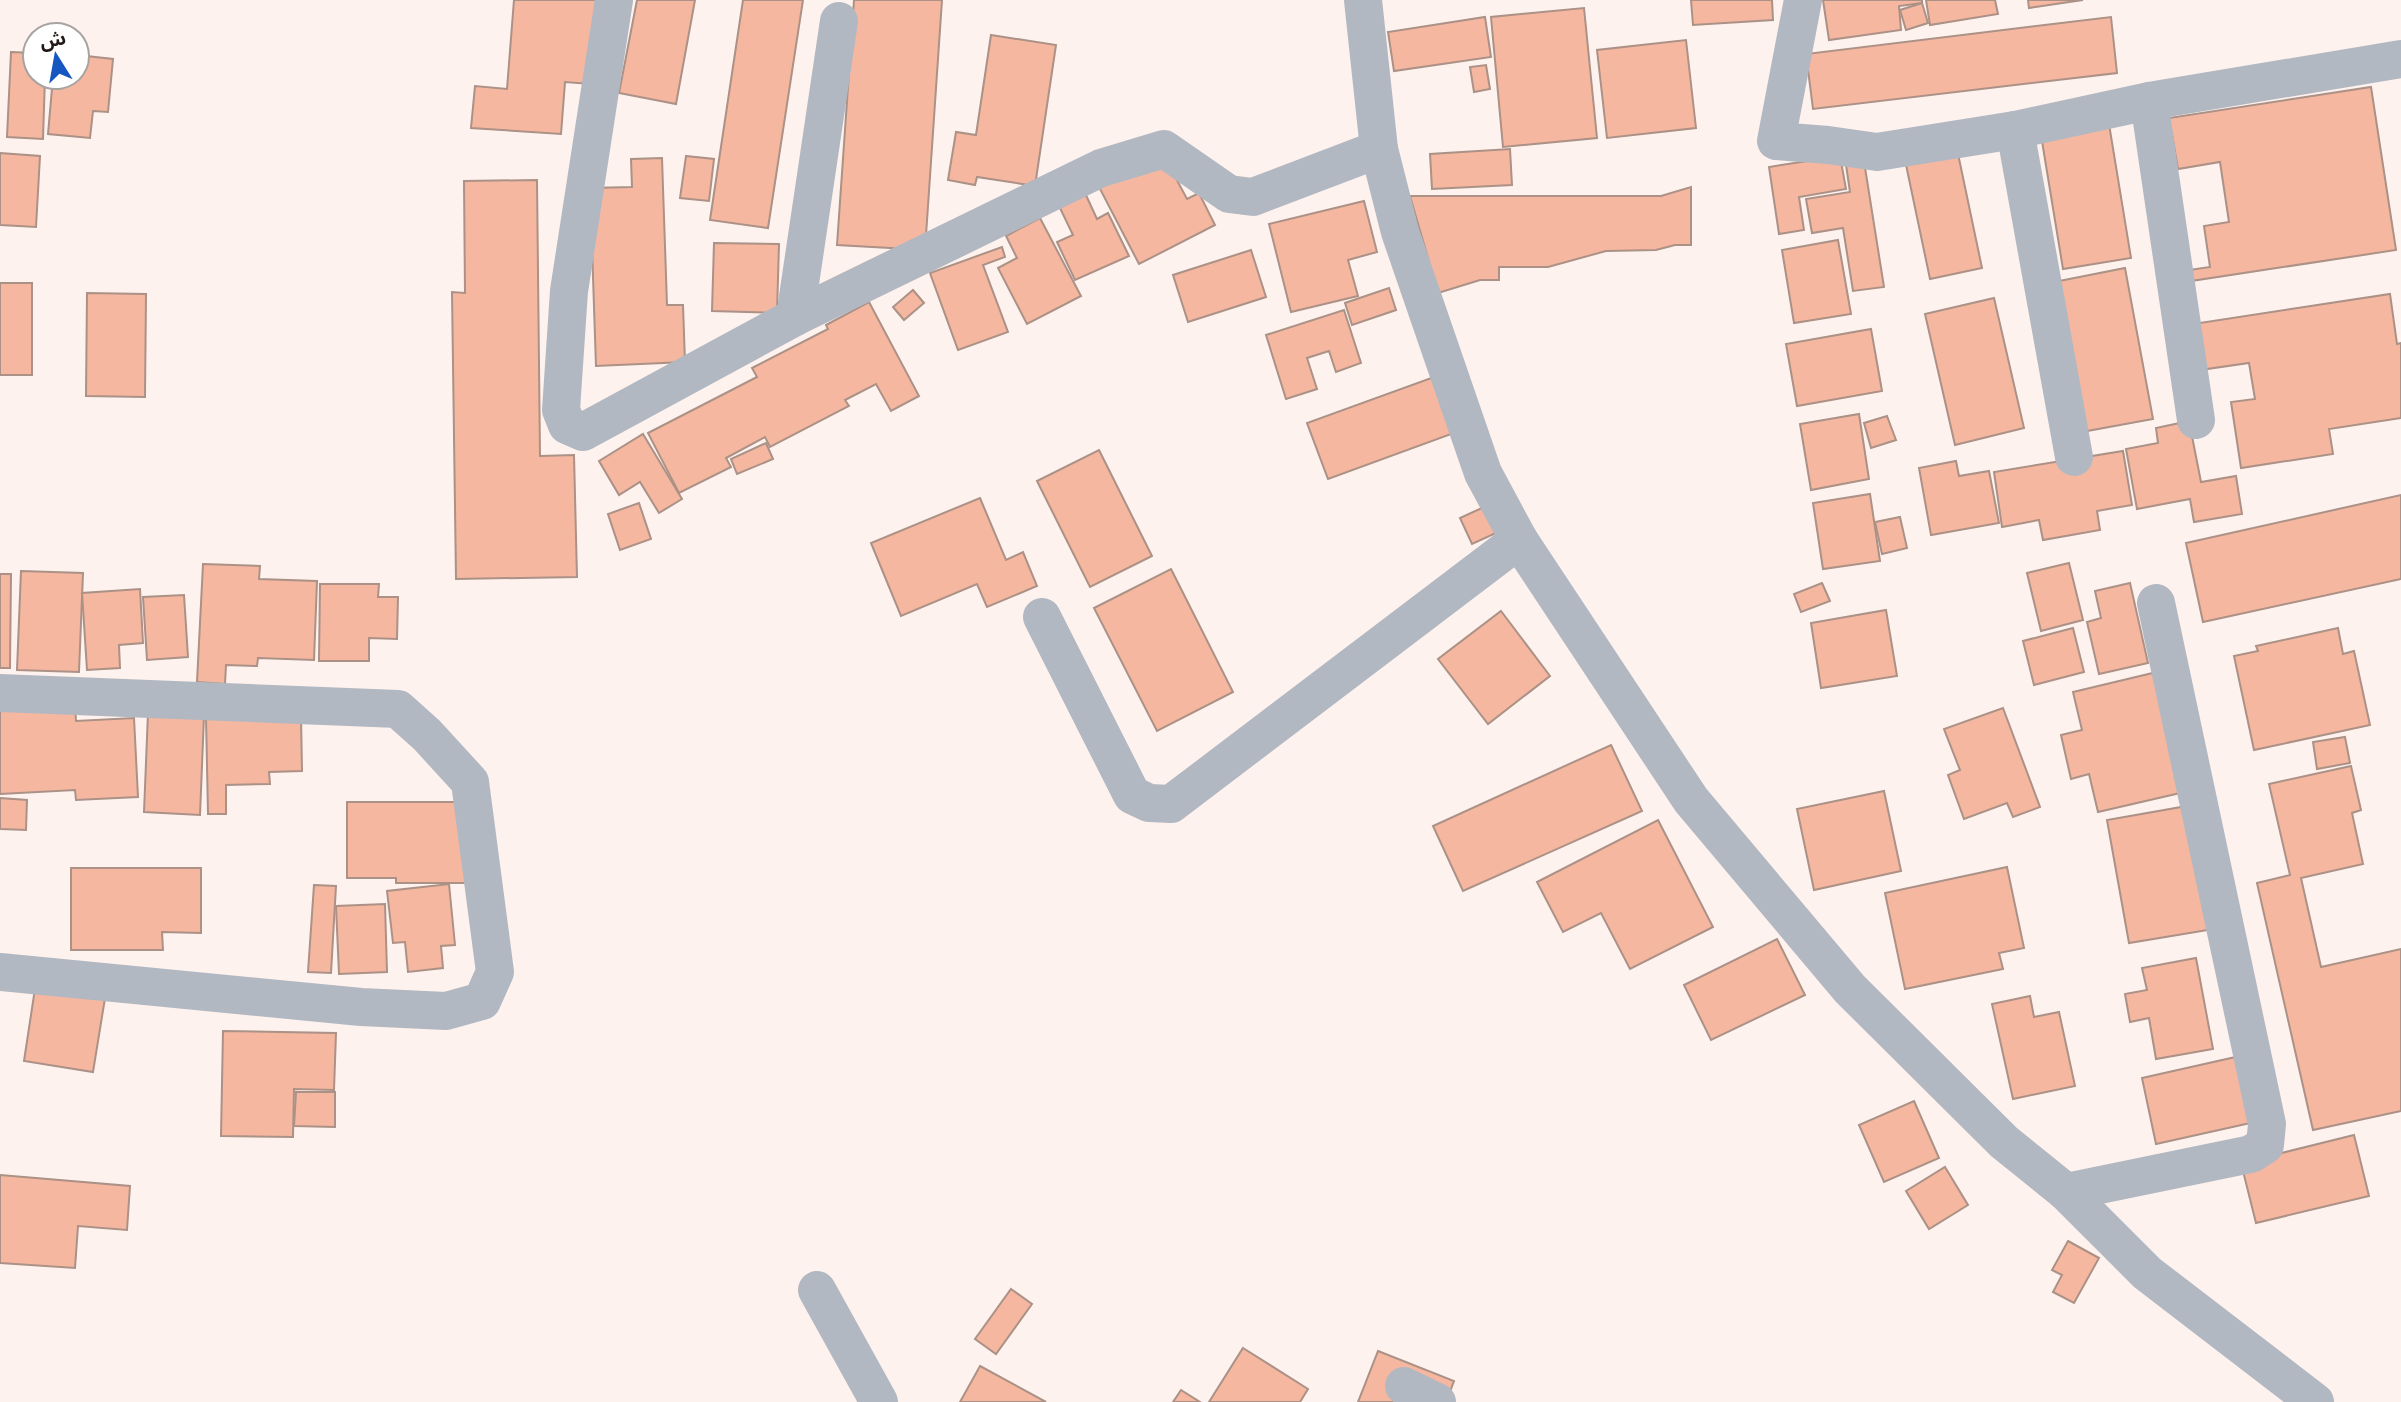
<svg xmlns="http://www.w3.org/2000/svg" width="2401" height="1402" font-family="Ubuntu,'Noto Sans Arabic',sans-serif">
<style>
.building{fill:#f6b7a0;stroke:#ab9186;stroke-width:2}
.lines{fill:none;stroke-linecap:round;stroke-linejoin:round}
.minor{stroke:#b2b8c2;stroke-width:38}
</style>
<rect width="100%" height="100%" fill="#fef2ee"/>
<g class="building">
<path d="M 514,0 L 597,0 L 590,84 L 565,82 L 561,134 L 471,128 L 475,86 L 507,89 Z"/>
<path d="M 637,0 L 695,0 L 676,104 L 619,93 Z"/>
<path d="M 743,0 L 803,0 L 768,228 L 710,220 Z"/>
<path d="M 854,0 L 942,0 L 925,250 L 837,245 Z"/>
<path d="M 1691,0 L 1772,0 L 1773,20 L 1693,25 Z"/>
<path d="M 1823,0 L 1922,0 L 1922,3 L 1899,6 L 1901,30 L 1829,40 Z"/>
<path d="M 1926,0 L 1995,0 L 1998,14 L 1930,25 Z"/>
<path d="M 2028,0 L 2083,0 L 2029,8 Z"/>
<path d="M 1922,3 L 1928,23 L 1906,30 L 1900,10 Z"/>
<path d="M 1584,8 L 1597,138 L 1503,147 L 1491,17 Z"/>
<path d="M 1485,17 L 1491,57 L 1394,71 L 1388,32 Z"/>
<path d="M 2111,17 L 2117,73 L 1813,109 L 1806,54 Z"/>
<path d="M 991,35 L 1056,45 L 1035,186 L 977,177 L 975,185 L 948,180 L 956,132 L 976,135 Z"/>
<path d="M 1686,40 L 1696,128 L 1607,138 L 1597,50 Z"/>
<path d="M 11,52 L 35,53 L 35,77 L 45,77 L 43,139 L 7,137 Z"/>
<path d="M 77,55 L 113,59 L 108,112 L 93,111 L 90,138 L 48,134 L 53,77 L 77,77 Z"/>
<path d="M 1486,65 L 1490,89 L 1474,92 L 1470,67 Z"/>
<path d="M 2371,87 L 2396,250 L 2191,281 L 2189,270 L 2210,267 L 2204,226 L 2229,222 L 2220,162 L 2178,169 L 2169,118 Z"/>
<path d="M 2108,118 L 2131,258 L 2063,269 L 2040,129 Z"/>
<path d="M 1510,149 L 1512,185 L 1432,189 L 1430,154 Z"/>
<path d="M 1957,149 L 1982,268 L 1930,279 L 1905,160 Z"/>
<path d="M 0,153 L 40,156 L 36,227 L 0,225 Z"/>
<path d="M 1163,154 L 1187,199 L 1199,193 L 1215,225 L 1139,264 L 1099,187 Z"/>
<path d="M 1863,155 L 1884,287 L 1853,291 L 1843,228 L 1812,233 L 1806,199 L 1850,192 L 1845,158 Z"/>
<path d="M 686,156 L 714,159 L 709,201 L 680,198 Z"/>
<path d="M 1840,156 L 1846,189 L 1799,197 L 1804,230 L 1779,234 L 1769,167 Z"/>
<path d="M 662,158 L 667,305 L 683,305 L 685,362 L 596,366 L 590,188 L 632,187 L 631,159 Z"/>
<path d="M 537,180 L 540,456 L 574,455 L 577,577 L 456,579 L 452,292 L 465,293 L 464,181 Z"/>
<path d="M 1691,187 L 1691,245 L 1675,245 L 1656,250 L 1606,251 L 1548,267 L 1499,267 L 1499,280 L 1480,280 L 1438,293 L 1410,196 L 1661,196 Z"/>
<path d="M 1085,193 L 1097,219 L 1108,213 L 1129,256 L 1075,280 L 1057,242 L 1073,235 L 1059,206 Z"/>
<path d="M 1364,201 L 1377,252 L 1348,260 L 1358,296 L 1291,312 L 1269,224 Z"/>
<path d="M 1040,218 L 1081,296 L 1027,324 L 998,268 L 1017,258 L 1006,236 Z"/>
<path d="M 1838,240 L 1851,314 L 1794,323 L 1782,250 Z"/>
<path d="M 714,243 L 779,244 L 777,313 L 712,311 Z"/>
<path d="M 1002,247 L 1005,257 L 983,265 L 1008,332 L 958,350 L 930,273 Z"/>
<path d="M 1251,250 L 1266,297 L 1188,322 L 1173,275 Z"/>
<path d="M 2125,268 L 2153,419 L 2087,431 L 2059,281 Z"/>
<rect x="0" y="283" width="32" height="92"/>
<path d="M 1389,288 L 1396,310 L 1352,325 L 1345,303 Z"/>
<path d="M 913,290 L 924,303 L 904,320 L 893,307 Z"/>
<path d="M 87,293 L 146,294 L 145,397 L 86,396 Z"/>
<path d="M 2390,294 L 2397,344 L 2401,343 L 2401,418 L 2329,429 L 2333,454 L 2241,468 L 2231,402 L 2255,399 L 2249,363 L 2200,370 L 2193,324 Z"/>
<path d="M 1994,298 L 2024,428 L 1955,445 L 1925,314 Z"/>
<path d="M 869,302 L 919,396 L 891,411 L 876,384 L 845,400 L 849,406 L 770,447 L 765,437 L 726,458 L 731,467 L 679,493 L 648,433 L 757,377 L 752,368 L 828,329 L 826,325 Z"/>
<path d="M 1344,310 L 1361,363 L 1336,372 L 1329,351 L 1307,358 L 1317,389 L 1286,399 L 1266,335 Z"/>
<path d="M 1871,329 L 1882,391 L 1797,406 L 1786,344 Z"/>
<path d="M 1434,377 L 1454,433 L 1328,479 L 1307,423 Z"/>
<path d="M 1859,414 L 1869,479 L 1811,490 L 1800,424 Z"/>
<path d="M 1887,416 L 1896,440 L 1871,448 L 1864,423 Z"/>
<path d="M 2189,421 L 2201,482 L 2236,476 L 2242,514 L 2194,522 L 2190,499 L 2137,509 L 2126,449 L 2158,443 L 2156,428 Z"/>
<path d="M 643,434 L 682,499 L 659,513 L 640,482 L 619,495 L 599,461 Z"/>
<path d="M 766,443 L 773,459 L 737,474 L 731,459 Z"/>
<path d="M 1099,450 L 1152,556 L 1090,587 L 1037,481 Z"/>
<path d="M 2123,451 L 2132,505 L 2097,511 L 2100,530 L 2043,540 L 2039,520 L 2002,527 L 1994,472 Z"/>
<path d="M 1956,461 L 1959,476 L 1989,471 L 1999,523 L 1931,535 L 1919,468 Z"/>
<path d="M 1870,494 L 1880,561 L 1823,569 L 1813,503 Z"/>
<path d="M 2401,495 L 2401,579 L 2203,622 L 2186,543 Z"/>
<path d="M 980,498 L 1006,560 L 1023,552 L 1037,586 L 987,607 L 977,584 L 901,616 L 871,543 Z"/>
<path d="M 639,503 L 651,539 L 620,550 L 608,514 Z"/>
<path d="M 1484,507 L 1496,533 L 1472,544 L 1460,518 Z"/>
<path d="M 1900,517 L 1907,548 L 1882,554 L 1875,522 Z"/>
<path d="M 2069,563 L 2083,620 L 2041,631 L 2027,573 Z"/>
<path d="M 203,564 L 260,566 L 259,579 L 317,581 L 314,660 L 258,658 L 257,666 L 226,665 L 225,684 L 197,682 Z"/>
<path d="M 1171,569 L 1233,692 L 1157,731 L 1094,608 Z"/>
<path d="M 21,571 L 83,573 L 79,672 L 17,670 Z"/>
<path d="M 0,574 L 11,574 L 10,668 L 0,668 Z"/>
<path d="M 1822,583 L 1830,601 L 1801,612 L 1794,594 Z"/>
<path d="M 2130,583 L 2148,663 L 2099,674 L 2087,622 L 2101,618 L 2095,591 Z"/>
<path d="M 320,584 L 379,584 L 378,597 L 398,597 L 397,639 L 369,638 L 369,661 L 319,661 Z"/>
<path d="M 140,589 L 143,643 L 119,645 L 120,668 L 87,670 L 82,593 Z"/>
<path d="M 184,595 L 188,657 L 147,660 L 143,597 Z"/>
<path d="M 1886,610 L 1897,676 L 1821,688 L 1811,623 Z"/>
<path d="M 1501,611 L 1550,676 L 1488,724 L 1438,659 Z"/>
<path d="M 2073,628 L 2084,672 L 2034,685 L 2023,641 Z"/>
<path d="M 2338,628 L 2343,654 L 2354,651 L 2370,725 L 2254,750 L 2234,656 L 2258,651 L 2256,646 Z"/>
<path d="M 2161,671 L 2189,791 L 2098,812 L 2089,774 L 2071,779 L 2061,735 L 2082,730 L 2073,692 Z"/>
<path d="M 75,705 L 76,721 L 134,718 L 138,797 L 76,800 L 75,790 L 0,794 L 0,709 Z"/>
<path d="M 2003,708 L 2040,807 L 2013,817 L 2007,803 L 1964,819 L 1948,775 L 1960,770 L 1944,729 Z"/>
<path d="M 148,713 L 204,716 L 200,815 L 144,812 Z"/>
<path d="M 301,715 L 302,771 L 269,772 L 270,784 L 226,785 L 226,814 L 208,814 L 206,717 Z"/>
<path d="M 2345,737 L 2350,763 L 2317,769 L 2313,742 Z"/>
<path d="M 1611,745 L 1642,811 L 1463,891 L 1433,826 Z"/>
<path d="M 2351,766 L 2361,810 L 2352,813 L 2363,864 L 2301,878 L 2321,967 L 2401,949 L 2401,1111 L 2313,1130 L 2257,883 L 2290,875 L 2269,784 Z"/>
<path d="M 1884,791 L 1901,871 L 1814,890 L 1797,809 Z"/>
<path d="M 0,798 L 27,800 L 26,830 L 0,829 Z"/>
<path d="M 347,802 L 470,802 L 469,883 L 396,883 L 396,878 L 347,878 Z"/>
<path d="M 2187,806 L 2208,930 L 2129,943 L 2107,820 Z"/>
<path d="M 1658,820 L 1713,927 L 1630,969 L 1601,913 L 1563,932 L 1537,882 Z"/>
<path d="M 2007,867 L 2024,948 L 1999,953 L 2003,969 L 1905,989 L 1885,893 Z"/>
<path d="M 71,868 L 201,868 L 201,933 L 162,932 L 163,950 L 71,950 Z"/>
<path d="M 449,884 L 455,945 L 441,946 L 443,968 L 408,972 L 405,942 L 393,943 L 387,891 Z"/>
<path d="M 314,885 L 336,886 L 331,973 L 308,972 Z"/>
<path d="M 385,904 L 387,972 L 339,974 L 336,906 Z"/>
<path d="M 1777,939 L 1805,995 L 1711,1040 L 1684,985 Z"/>
<path d="M 2196,958 L 2213,1049 L 2156,1059 L 2149,1018 L 2130,1022 L 2125,994 L 2147,990 L 2142,968 Z"/>
<path d="M 36,982 L 106,992 L 93,1072 L 24,1061 Z"/>
<path d="M 2030,996 L 2034,1017 L 2059,1012 L 2075,1086 L 2013,1099 L 1992,1004 Z"/>
<path d="M 223,1031 L 336,1033 L 334,1090 L 294,1089 L 293,1137 L 221,1136 Z"/>
<path d="M 2240,1056 L 2255,1122 L 2156,1144 L 2142,1078 Z"/>
<path d="M 296,1092 L 335,1092 L 335,1127 L 294,1126 Z"/>
<path d="M 1914,1101 L 1939,1158 L 1884,1182 L 1859,1125 Z"/>
<path d="M 2354,1135 L 2369,1196 L 2256,1223 L 2241,1163 Z"/>
<path d="M 1945,1167 L 1968,1205 L 1929,1229 L 1906,1191 Z"/>
<path d="M 0,1175 L 130,1186 L 127,1230 L 78,1226 L 75,1268 L 0,1263 Z"/>
<path d="M 2068,1241 L 2099,1258 L 2074,1303 L 2053,1292 L 2062,1275 L 2052,1270 Z"/>
<path d="M 1011,1289 L 1032,1304 L 996,1354 L 975,1339 Z"/>
<path d="M 1243,1348 L 1308,1389 L 1300,1402 L 1209,1402 Z"/>
<path d="M 1378,1351 L 1454,1381 L 1446,1402 L 1358,1402 Z"/>
<path d="M 980,1366 L 1046,1402 L 960,1402 Z"/>
<path d="M 1181,1390 L 1200,1402 L 1173,1402 Z"/>
</g>
<g class="lines">
<g class="minor">
<path d="M 614,0 L 569,291 L 561,410 L 567,425 L 583,432 L 795,317 L 1101,168 L 1164,149 L 1229,194 L 1253,197 L 1379,149"/>
<path d="M 1363,0 L 1379,149 L 1400,232 L 1483,473 L 1519,540 L 1691,800 L 1850,989 L 2004,1142 L 2066,1192 L 2147,1273 L 2315,1402"/>
<path d="M 1803,0 L 1776,141 L 1828,145 L 1877,152 L 2015,130 L 2149,101 L 2401,59"/>
<path d="M 2149,101 L 2196,420"/>
<path d="M 2015,130 L 2074,457"/>
<path d="M 795,317 L 839,21"/>
<path d="M 1042,617 L 1132,795 L 1149,803 L 1171,804 L 1519,540"/>
<path d="M 0,693 L 398,709 L 427,735 L 470,782 L 495,972 L 482,1001 L 446,1011 L 361,1007 L 0,972"/>
<path d="M 2066,1192 L 2251,1154 L 2265,1145 L 2267,1124 L 2156,603"/>
<path d="M 817,1290 L 879,1402"/>
<path d="M 1404,1386 L 1437,1402"/>
</g>
</g>
<g transform="translate(56 56) rotate(349)"><circle r="33" fill="#ffffff" stroke="#a7a3a1" stroke-width="2"/>
<path d="M0-5L12 26L0 18L-12 26Z" fill="#1656c1"/>
<text y="-10" font-size="19" font-weight="bold" text-anchor="middle" fill="#221815">ش</text>
</g>
</svg>
